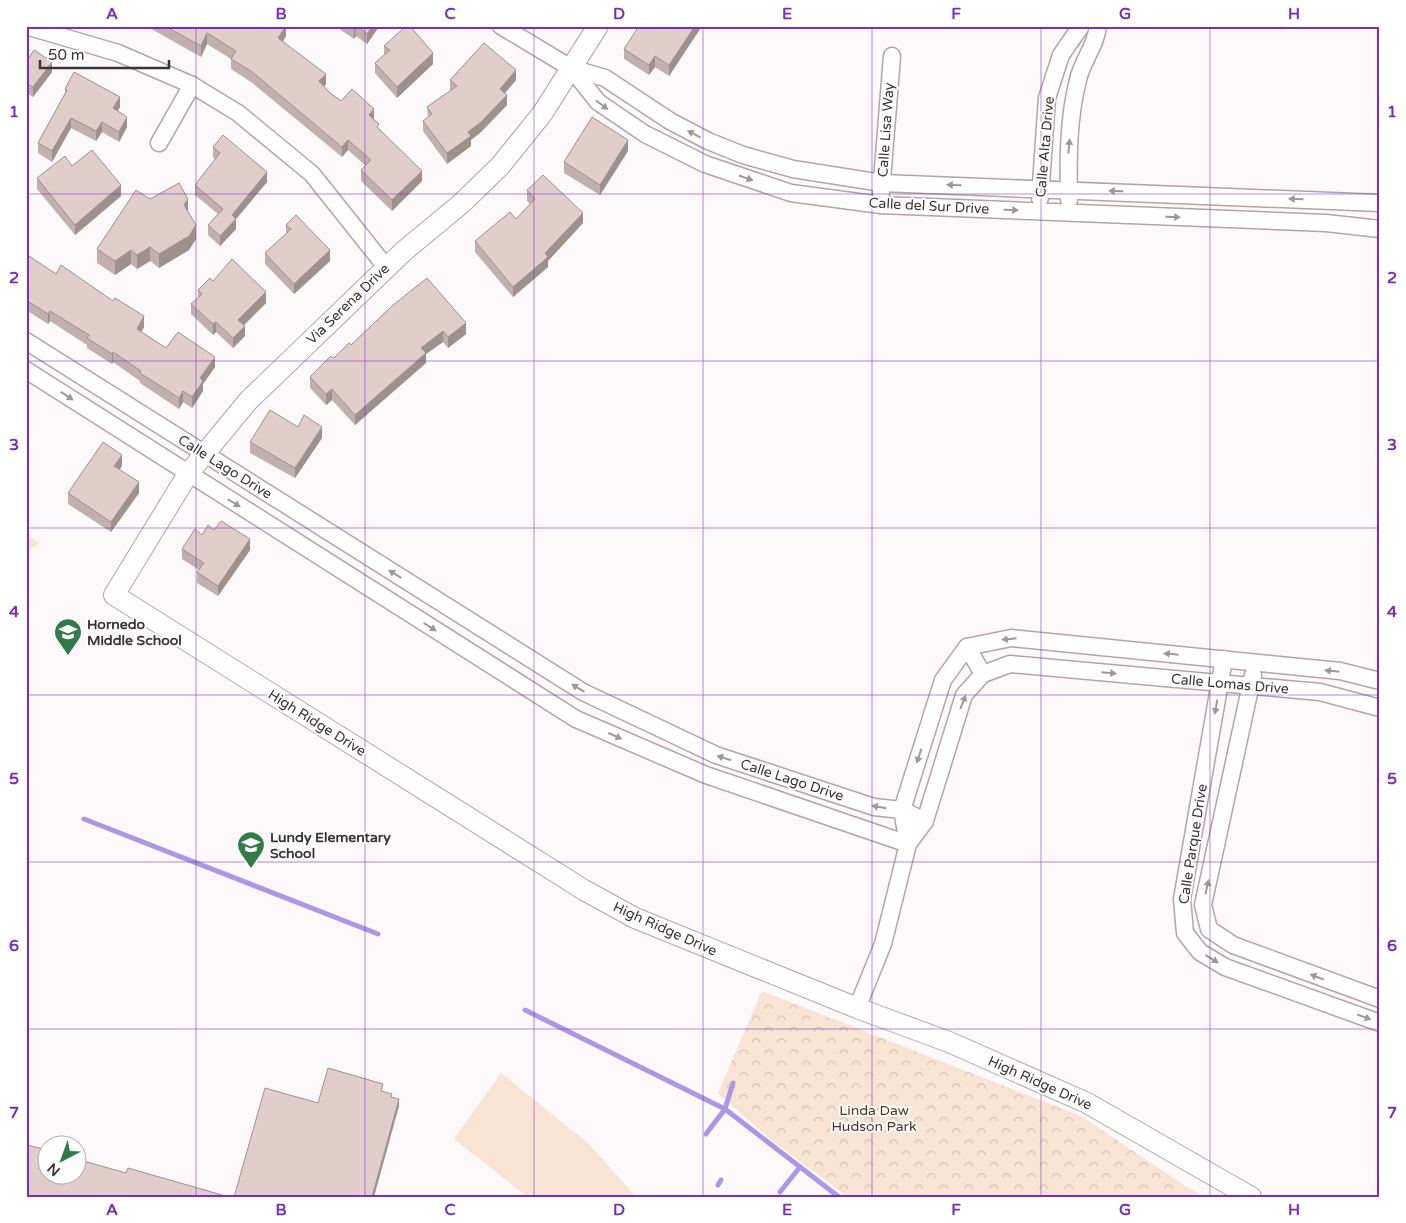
<svg xmlns="http://www.w3.org/2000/svg" width="1406" height="1223" font-family="'Varela Round',sans-serif">
<style>
.grass{fill:url(#grass-tufts)}
.park{fill:url(#park-crowns)}
.pitch{fill:#f9e3d3}
.lines{fill:none;stroke-linecap:round;stroke-linejoin:round}
.stream{stroke:#ac97e7;stroke-width:5}
.minor-casing{stroke:#b5a3a8;stroke-width:19}
.tertiary-casing{stroke:#b5a3a8;stroke-width:22}
.minor{stroke:#fff;stroke-width:16}
.tertiary{stroke:#fff;stroke-width:20}
.wall{fill:#c2b0ae}
.shaded-wall{fill:#9e908d}
.building{fill:#e1cdca;stroke:#9e908d}
.oneway{fill:#9d999a}
.grid{fill:none;stroke:#7b2cbf;stroke-width:1;stroke-opacity:0.55}
.labels{text-anchor:middle;dominant-baseline:central;stroke-width:4;stroke-linejoin:round;paint-order:stroke}
.street-label{font-size:14px;fill:#3b3335;stroke:#fff}
.poi-label{font-size:14px;font-weight:bold;fill:#3b3335;stroke:#fff;text-anchor:start}
.park-label{font-size:14px;fill:#53351b;stroke:#fff}
.neatline{fill:none;stroke:#7b2cbf;stroke-width:2}
.grid-label{font-size:16px;text-anchor:middle;font-weight:bold;fill:#7b2cbf}
</style>
<defs>
<pattern id="grass-tufts" width="24" height="20" patternUnits="userSpaceOnUse" patternTransform="scale(1.25)"><rect width="24" height="20" fill="#f9e3d3"/><path d="M3 7l-1-3M5 7V3M7 7l1-3M15 17l-1-3M17 17v-4M19 17l1-3" fill="none" stroke="#d6c3b6"/></pattern>
<pattern id="park-crowns" width="20" height="18" patternUnits="userSpaceOnUse" patternTransform="scale(1.25)"><rect width="20" height="18" fill="#f9e3d3"/><path d="M2 6a3 3 0 1 1 6 0M12 15a3 3 0 1 1 6 0" fill="none" stroke="#d6c3b6"/></pattern>
</defs>
<rect width="100%" height="100%" fill="#fdf9fa"/>
<path class="grass" d="M 26,534 L 40,543 L 26,552 Z"/>
<path class="park" d="M 762,991 L 1081,1116 L 1190,1189 L 1206,1197 L 848,1197 L 770,1139 L 718,1093 Z"/>
<path class="pitch" d="M 501,1073 L 588,1143 L 636,1197 L 528,1197 L 454,1139 Z"/>
<g class="lines">
<g class="stream">
<path d="M 84,819 L 378,934"/>
<path d="M 525,1010 L 725,1109 L 839,1197"/>
<path d="M 706,1134 L 725,1109 L 733,1083"/>
<path d="M 718,1185 L 721,1180"/>
<path d="M 780,1192 L 800,1167"/>
</g>
<g class="minor-casing">
<g id="minor">
<path d="M 26,26 L 118,53 L 192,85 L 238,113 L 312,174 L 386,267"/>
<path d="M 501,26 L 571,68 L 605,78 L 670,121 L 708,141 L 743,155 L 793,169 L 882,183 L 1380,203"/>
<path d="M 571,68 L 598,102 L 645,134 L 705,164 L 791,193 L 881,205 L 1326,223 L 1380,229"/>
<path d="M 159,143 L 192,85"/>
<path d="M 881,193 L 892,56"/>
<path d="M 1040,198 L 1047,98 L 1061,55 L 1081,26"/>
<path d="M 1069,200 C 1068,161 1068,119 1078,80 C 1082,61 1096,46 1098,26"/>
<path d="M 26,341 L 583,692 L 716,755 L 874,807 L 902,810 L 925,821"/>
<path d="M 26,370 L 576,719 L 706,775 L 908,844"/>
<path d="M 967,647 L 983,674"/>
<path d="M 1224,659 L 1182,899 L 1185,933 L 1200,952 L 1225,967 L 1380,1023"/>
<path d="M 1253,675 L 1203,905 L 1209,929 L 1233,945 L 1380,999"/>
<path d="M 908,844 L 902,810 L 943,680 L 967,647 L 1011,638 L 1340,671 L 1380,681"/>
<path d="M 857,1008 L 883,944 L 908,844 L 925,821 L 964,695 L 983,674 L 1010,664 L 1320,692 L 1380,708"/>
</g>
</g>
<g class="tertiary-casing">
<path id="tertiary" d="M 598,26 L 542,114 L 500,166 L 462,203 L 404,251 L 248,401 L 188,474 L 114,595 L 584,890 L 635,918 L 857,1008 L 949,1042 L 1087,1103 L 1251,1197"/>
</g>
<use href="#minor" class="minor"/>
<use href="#tertiary" class="tertiary"/>
</g>
<g class="wall">
<path d="M 146,26 L 286,26 L 286,36 L 283,41 L 326,84 L 324,86 L 329,92 L 341,101 L 374,120 L 379,129 L 422,181 L 392,211 L 361,181 L 361,170 L 366,166 L 348,150 L 342,157 L 251,82 L 231,69 L 231,59 L 207,44 L 201,57 Z"/>
<path d="M 335,26 L 378,26 L 378,28 L 367,44 L 356,36 L 354,39 Z"/>
<path d="M 639,26 L 702,26 L 669,76 L 655,67 L 649,75 L 624,59 L 624,49 Z"/>
<path d="M 384,46 L 433,64 L 397,98 L 375,73 L 375,63 L 384,55 Z"/>
<path d="M 26,62 L 52,72 L 33,97 L 26,93 Z"/>
<path d="M 450,80 L 516,80 L 505,93 L 507,105 L 481,132 L 471,140 L 471,146 L 447,164 L 423,131 L 423,121 L 428,118 L 427,107 L 450,91 Z"/>
<path d="M 65,89 L 120,107 L 118,111 L 127,127 L 119,142 L 102,132 L 96,141 L 71,128 L 52,162 L 38,153 L 38,143 L 65,94 Z"/>
<path d="M 213,147 L 267,182 L 236,219 L 236,229 L 220,246 L 208,235 L 208,225 L 218,214 L 195,195 L 195,185 L 215,159 L 213,157 Z"/>
<path d="M 628,151 L 600,195 L 564,173 L 564,162 Z"/>
<path d="M 72,166 L 121,196 L 75,235 L 37,189 L 37,178 Z"/>
<path d="M 527,190 L 583,223 L 548,261 L 548,267 L 513,297 L 475,252 L 475,241 L 516,219 L 530,204 L 527,201 Z"/>
<path d="M 150,199 L 188,211 L 196,239 L 189,250 L 159,268 L 150,261 L 137,269 L 131,264 L 115,275 L 97,263 L 97,249 Z"/>
<path d="M 286,225 L 330,261 L 294,294 L 265,264 L 265,253 L 286,234 Z"/>
<path d="M 26,254 L 56,274 L 144,327 L 141,332 L 166,348 L 215,367 L 203,384 L 203,391 L 192,408 L 183,402 L 179,409 L 140,383 L 140,381 L 113,362 L 112,364 L 87,348 L 87,345 L 50,321 L 48,324 L 26,310 Z"/>
<path d="M 213,281 L 266,303 L 244,325 L 245,336 L 233,348 L 216,332 L 213,335 L 191,314 L 191,304 L 198,298 L 198,290 Z"/>
<path d="M 392,306 L 466,334 L 448,348 L 443,342 L 426,354 L 426,363 L 355,425 L 332,400 L 326,405 L 310,388 L 310,377 L 351,345 Z"/>
<path d="M 298,427 L 322,438 L 295,478 L 250,453 L 250,442 Z"/>
<path d="M 122,466 L 119,470 L 139,493 L 111,532 L 68,504 L 68,493 Z"/>
<path d="M 214,530 L 250,550 L 218,596 L 197,583 L 197,572 L 199,570 L 182,559 L 182,549 L 202,535 Z"/>
</g>
<g class="shaded-wall">
<path d="M 286,26 L 286,36 L 278,48 L 278,38 Z"/>
<path d="M 355,26 L 356,36 L 354,39 L 354,29 Z"/>
<path d="M 372,26 L 378,26 L 378,28 L 367,44 L 367,34 Z"/>
<path d="M 695,26 L 702,26 L 669,76 L 669,65 Z"/>
<path d="M 207,33 L 207,44 L 201,57 L 201,46 Z"/>
<path d="M 433,53 L 433,64 L 397,98 L 397,87 Z"/>
<path d="M 655,56 L 655,67 L 649,75 L 649,65 Z"/>
<path d="M 52,62 L 52,72 L 33,97 L 33,87 Z"/>
<path d="M 516,70 L 516,80 L 500,99 L 500,89 Z"/>
<path d="M 326,74 L 326,84 L 319,92 L 319,81 Z"/>
<path d="M 507,95 L 507,105 L 481,132 L 471,140 L 471,146 L 447,164 L 447,153 L 468,132 Z"/>
<path d="M 120,97 L 120,107 L 113,119 L 113,108 Z"/>
<path d="M 374,109 L 374,120 L 369,115 Z"/>
<path d="M 127,117 L 127,127 L 119,142 L 119,132 Z"/>
<path d="M 71,118 L 71,128 L 52,162 L 52,151 Z"/>
<path d="M 102,122 L 102,132 L 96,141 L 96,131 Z"/>
<path d="M 348,140 L 348,150 L 342,157 L 342,147 Z"/>
<path d="M 628,140 L 628,151 L 600,195 L 600,185 Z"/>
<path d="M 422,171 L 422,181 L 392,211 L 392,200 Z"/>
<path d="M 267,172 L 267,182 L 236,219 L 236,229 L 220,246 L 220,236 L 232,215 Z"/>
<path d="M 121,185 L 121,196 L 75,235 L 75,225 Z"/>
<path d="M 188,199 L 188,213 L 184,205 Z"/>
<path d="M 583,213 L 583,223 L 548,261 L 548,267 L 513,297 L 513,287 Z"/>
<path d="M 196,225 L 196,239 L 189,250 L 159,268 L 159,254 Z"/>
<path d="M 150,247 L 150,261 L 137,269 L 137,255 Z"/>
<path d="M 131,250 L 131,264 L 115,275 L 115,261 Z"/>
<path d="M 330,250 L 330,261 L 294,294 L 294,284 Z"/>
<path d="M 266,292 L 266,303 L 238,331 L 238,320 Z"/>
<path d="M 50,311 L 50,321 L 48,324 L 48,314 Z"/>
<path d="M 144,316 L 144,327 L 137,339 L 137,329 Z"/>
<path d="M 216,322 L 216,332 L 213,335 L 213,324 Z"/>
<path d="M 466,323 L 466,334 L 448,348 L 448,337 Z"/>
<path d="M 245,326 L 245,336 L 233,348 L 233,338 Z"/>
<path d="M 443,331 L 443,342 L 426,354 L 426,363 L 355,425 L 355,415 L 421,348 Z"/>
<path d="M 113,352 L 113,362 L 112,364 L 112,354 Z"/>
<path d="M 215,357 L 215,367 L 203,384 L 203,391 L 192,408 L 192,397 L 200,378 Z"/>
<path d="M 332,389 L 332,400 L 326,405 L 326,394 Z"/>
<path d="M 183,391 L 183,402 L 179,409 L 179,398 Z"/>
<path d="M 322,427 L 322,438 L 295,478 L 295,468 Z"/>
<path d="M 122,455 L 122,466 L 114,477 L 114,466 Z"/>
<path d="M 139,482 L 139,493 L 111,532 L 111,522 Z"/>
<path d="M 250,539 L 250,550 L 218,596 L 218,586 Z"/>
<path d="M 399,1099 L 399,1106 L 374,1197 L 372,1197 Z"/>
</g>
<g class="building">
<path d="M 165,26 L 286,26 L 278,38 L 326,74 L 319,81 L 329,92 L 341,101 L 352,89 L 374,109 L 369,115 L 379,124 L 377,127 L 422,171 L 392,200 L 361,170 L 371,160 L 348,140 L 342,147 L 251,71 L 231,59 L 236,51 L 207,33 L 201,46 Z"/>
<path d="M 357,26 L 372,26 L 367,34 Z"/>
<path d="M 406,26 L 410,26 L 433,53 L 397,87 L 375,63 L 390,50 L 384,46 Z"/>
<path d="M 639,26 L 695,26 L 669,65 L 655,56 L 649,65 L 624,49 Z"/>
<path d="M 484,43 L 516,70 L 500,89 L 507,95 L 481,122 L 468,132 L 471,136 L 447,153 L 423,121 L 432,114 L 427,107 L 457,86 L 450,80 Z"/>
<path d="M 34,50 L 52,62 L 33,87 L 26,83 L 26,62 Z"/>
<path d="M 74,72 L 120,97 L 113,108 L 127,117 L 119,132 L 102,122 L 96,131 L 71,118 L 52,151 L 38,143 L 67,90 L 65,89 Z"/>
<path d="M 592,117 L 628,140 L 600,185 L 564,162 Z"/>
<path d="M 223,135 L 267,172 L 232,215 L 236,219 L 220,236 L 208,225 L 223,209 L 195,185 L 220,153 L 213,147 Z"/>
<path d="M 92,150 L 121,185 L 75,225 L 37,178 L 65,156 L 72,166 Z"/>
<path d="M 543,175 L 583,213 L 545,253 L 548,257 L 513,287 L 475,241 L 510,212 L 516,219 L 535,199 L 527,190 Z"/>
<path d="M 179,183 L 188,199 L 184,205 L 196,225 L 189,236 L 159,254 L 150,247 L 137,255 L 131,250 L 115,261 L 97,249 L 136,190 L 150,199 Z"/>
<path d="M 296,215 L 330,250 L 294,284 L 265,253 L 291,229 L 286,225 Z"/>
<path d="M 26,254 L 56,274 L 61,265 L 113,301 L 115,298 L 144,316 L 137,329 L 166,348 L 178,332 L 215,357 L 200,378 L 203,381 L 192,397 L 183,391 L 179,398 L 140,373 L 141,371 L 113,352 L 112,354 L 87,338 L 89,335 L 50,311 L 48,314 L 26,300 Z"/>
<path d="M 232,259 L 266,292 L 238,320 L 245,326 L 233,338 L 216,322 L 213,324 L 191,304 L 202,294 L 198,290 L 210,278 L 213,281 Z"/>
<path d="M 427,278 L 466,323 L 448,337 L 443,331 L 421,348 L 426,353 L 355,415 L 332,389 L 326,394 L 310,377 L 331,356 L 334,358 L 349,343 L 351,345 L 392,306 Z"/>
<path d="M 270,410 L 298,427 L 304,415 L 322,427 L 295,468 L 250,442 Z"/>
<path d="M 103,442 L 122,455 L 114,466 L 139,482 L 111,522 L 68,493 Z"/>
<path d="M 221,521 L 250,539 L 218,586 L 197,572 L 204,563 L 182,549 L 195,529 L 202,535 L 208,525 L 214,530 Z"/>
<path d="M 328,1068 L 383,1084 L 381,1091 L 392,1094 L 391,1097 L 399,1099 L 372,1197 L 234,1197 L 265,1088 L 318,1103 Z"/>
<path d="M 27,1145 L 48,1150 L 48,1176 L 78,1176 L 78,1153 L 82,1154 L 80,1160 L 126,1173 L 128,1168 L 229,1197 L 26,1197 Z"/>
</g>
<defs><path id="oneway-solid" d="M-6-.8H1V-3.2L6.5 0L1 3.2V.8H-6Z" transform="scale(1.25)"/></defs>
<g class="oneway">
<use href="#oneway-solid" transform="translate(602 105) rotate(37)"/>
<use href="#oneway-solid" transform="translate(694 134) rotate(-152)"/>
<use href="#oneway-solid" transform="translate(1069 146) rotate(-85)"/>
<use href="#oneway-solid" transform="translate(746 178) rotate(19)"/>
<use href="#oneway-solid" transform="translate(954 185) rotate(-178)"/>
<use href="#oneway-solid" transform="translate(1116 191) rotate(-178)"/>
<use href="#oneway-solid" transform="translate(1296 199) rotate(-178)"/>
<use href="#oneway-solid" transform="translate(1011 210) rotate(2)"/>
<use href="#oneway-solid" transform="translate(1173 217) rotate(2)"/>
<use href="#oneway-solid" transform="translate(67 396) rotate(33)"/>
<use href="#oneway-solid" transform="translate(234 503) rotate(32)"/>
<use href="#oneway-solid" transform="translate(395 574) rotate(-148)"/>
<use href="#oneway-solid" transform="translate(430 627) rotate(32)"/>
<use href="#oneway-solid" transform="translate(1009 639) rotate(174)"/>
<use href="#oneway-solid" transform="translate(1171 654) rotate(-174)"/>
<use href="#oneway-solid" transform="translate(1332 671) rotate(-174)"/>
<use href="#oneway-solid" transform="translate(1109 673) rotate(5)"/>
<use href="#oneway-solid" transform="translate(578 688) rotate(-149)"/>
<use href="#oneway-solid" transform="translate(963 702) rotate(-69)"/>
<use href="#oneway-solid" transform="translate(1216 707) rotate(100)"/>
<use href="#oneway-solid" transform="translate(615 736) rotate(24)"/>
<use href="#oneway-solid" transform="translate(919 756) rotate(108)"/>
<use href="#oneway-solid" transform="translate(724 758) rotate(-162)"/>
<use href="#oneway-solid" transform="translate(879 807) rotate(-170)"/>
<use href="#oneway-solid" transform="translate(1207 887) rotate(-78)"/>
<use href="#oneway-solid" transform="translate(1212 959) rotate(31)"/>
<use href="#oneway-solid" transform="translate(1317 977) rotate(-159)"/>
<use href="#oneway-solid" transform="translate(1364 1017) rotate(20)"/>
</g>
<path class="grid" d="M 196,26 L 196,1197M 365,26 L 365,1197M 534,26 L 534,1197M 703,26 L 703,1197M 872,26 L 872,1197M 1041,26 L 1041,1197M 1210,26 L 1210,1197M 26,194 L 1380,194M 26,361 L 1380,361M 26,528 L 1380,528M 26,695 L 1380,695M 26,862 L 1380,862M 26,1029 L 1380,1029"/>
<defs>
<g id="school-pin" transform="scale(1.4375)"><path d="M0 17L-7.5 6A9.5 9.5 0 1 1 7.5 6Z" fill="#317b49" stroke="#fff"/><path d="M0-5L7-2L0 1L-7-2ZM-4 1L0 2.5L4 1V4Q0 6-4 4Z" fill="#fff"/></g>
</defs>
<g fill-rule="evenodd">
<use href="#school-pin" x="68" y="632"/>
<use href="#school-pin" x="251" y="845"/>
</g>
<g class="labels">
<g class="street-label">
<text transform="translate(886 130) rotate(-86)">Calle Lisa Way</text>
<text transform="translate(1045 147) rotate(-85)">Calle Alta Drive</text>
<text transform="translate(929 206) rotate(3)">Calle del Sur Drive</text>
<text transform="translate(348 304) rotate(-44)">Via Serena Drive</text>
<text transform="translate(225 467) rotate(32)">Calle Lago Drive</text>
<text transform="translate(1230 684) rotate(5)">Calle Lomas Drive</text>
<text transform="translate(317 723) rotate(32)">High Ridge Drive</text>
<text transform="translate(792 780) rotate(18)">Calle Lago Drive</text>
<text transform="translate(1193 844) rotate(-81)">Calle Parque Drive</text>
<text transform="translate(665 929) rotate(24)">High Ridge Drive</text>
<text transform="translate(1040 1083) rotate(24)">High Ridge Drive</text>
</g>
<g class="poi-label">
<text x="87" y="624">Hornedo<tspan x="87" dy="16">Middle School</tspan></text>
<text x="270" y="837">Lundy Elementary<tspan x="270" dy="16">School</tspan></text>
</g>
<g class="park-label">
<text x="874" y="1110">Linda Daw<tspan x="874" dy="16">Hudson Park</tspan></text>
</g>
</g>
<rect width="1406" height="1223" fill="none" stroke="#ffffff" stroke-width="55"/>
<g transform="translate(62 1160) rotate(221)"><circle r="24" fill="#ffffff" stroke="#b1adae"/>
<path d="M0-4L9 19L0 12L-9 19Z" fill="#317b49"/>
<text y="-8" font-size="14" font-weight="bold" text-anchor="middle" fill="#3b3335">N</text>
</g>
<path d="M40 60v8h129v-8" fill="none" stroke="#3b3335" stroke-width="2.5"/>
<text x="48" y="60" font-size="15" fill="#3b3335" stroke="#ffffff" stroke-width="4" paint-order="stroke">50 m</text>
<rect x="28" y="28" width="1350" height="1168" class="neatline"/>
<g class="grid-label">
<text x="112" y="19">A</text>
<text x="281" y="19">B</text>
<text x="450" y="19">C</text>
<text x="619" y="19">D</text>
<text x="787" y="19">E</text>
<text x="956" y="19">F</text>
<text x="1125" y="19">G</text>
<text x="1294" y="19">H</text>
<text x="14" y="117">1</text>
<text x="1392" y="117">1</text>
<text x="14" y="283">2</text>
<text x="1392" y="283">2</text>
<text x="14" y="450">3</text>
<text x="1392" y="450">3</text>
<text x="14" y="617">4</text>
<text x="1392" y="617">4</text>
<text x="14" y="784">5</text>
<text x="1392" y="784">5</text>
<text x="14" y="951">6</text>
<text x="1392" y="951">6</text>
<text x="14" y="1118">7</text>
<text x="1392" y="1118">7</text>
<text x="112" y="1215">A</text>
<text x="281" y="1215">B</text>
<text x="450" y="1215">C</text>
<text x="619" y="1215">D</text>
<text x="787" y="1215">E</text>
<text x="956" y="1215">F</text>
<text x="1125" y="1215">G</text>
<text x="1294" y="1215">H</text>
</g>
</svg>
